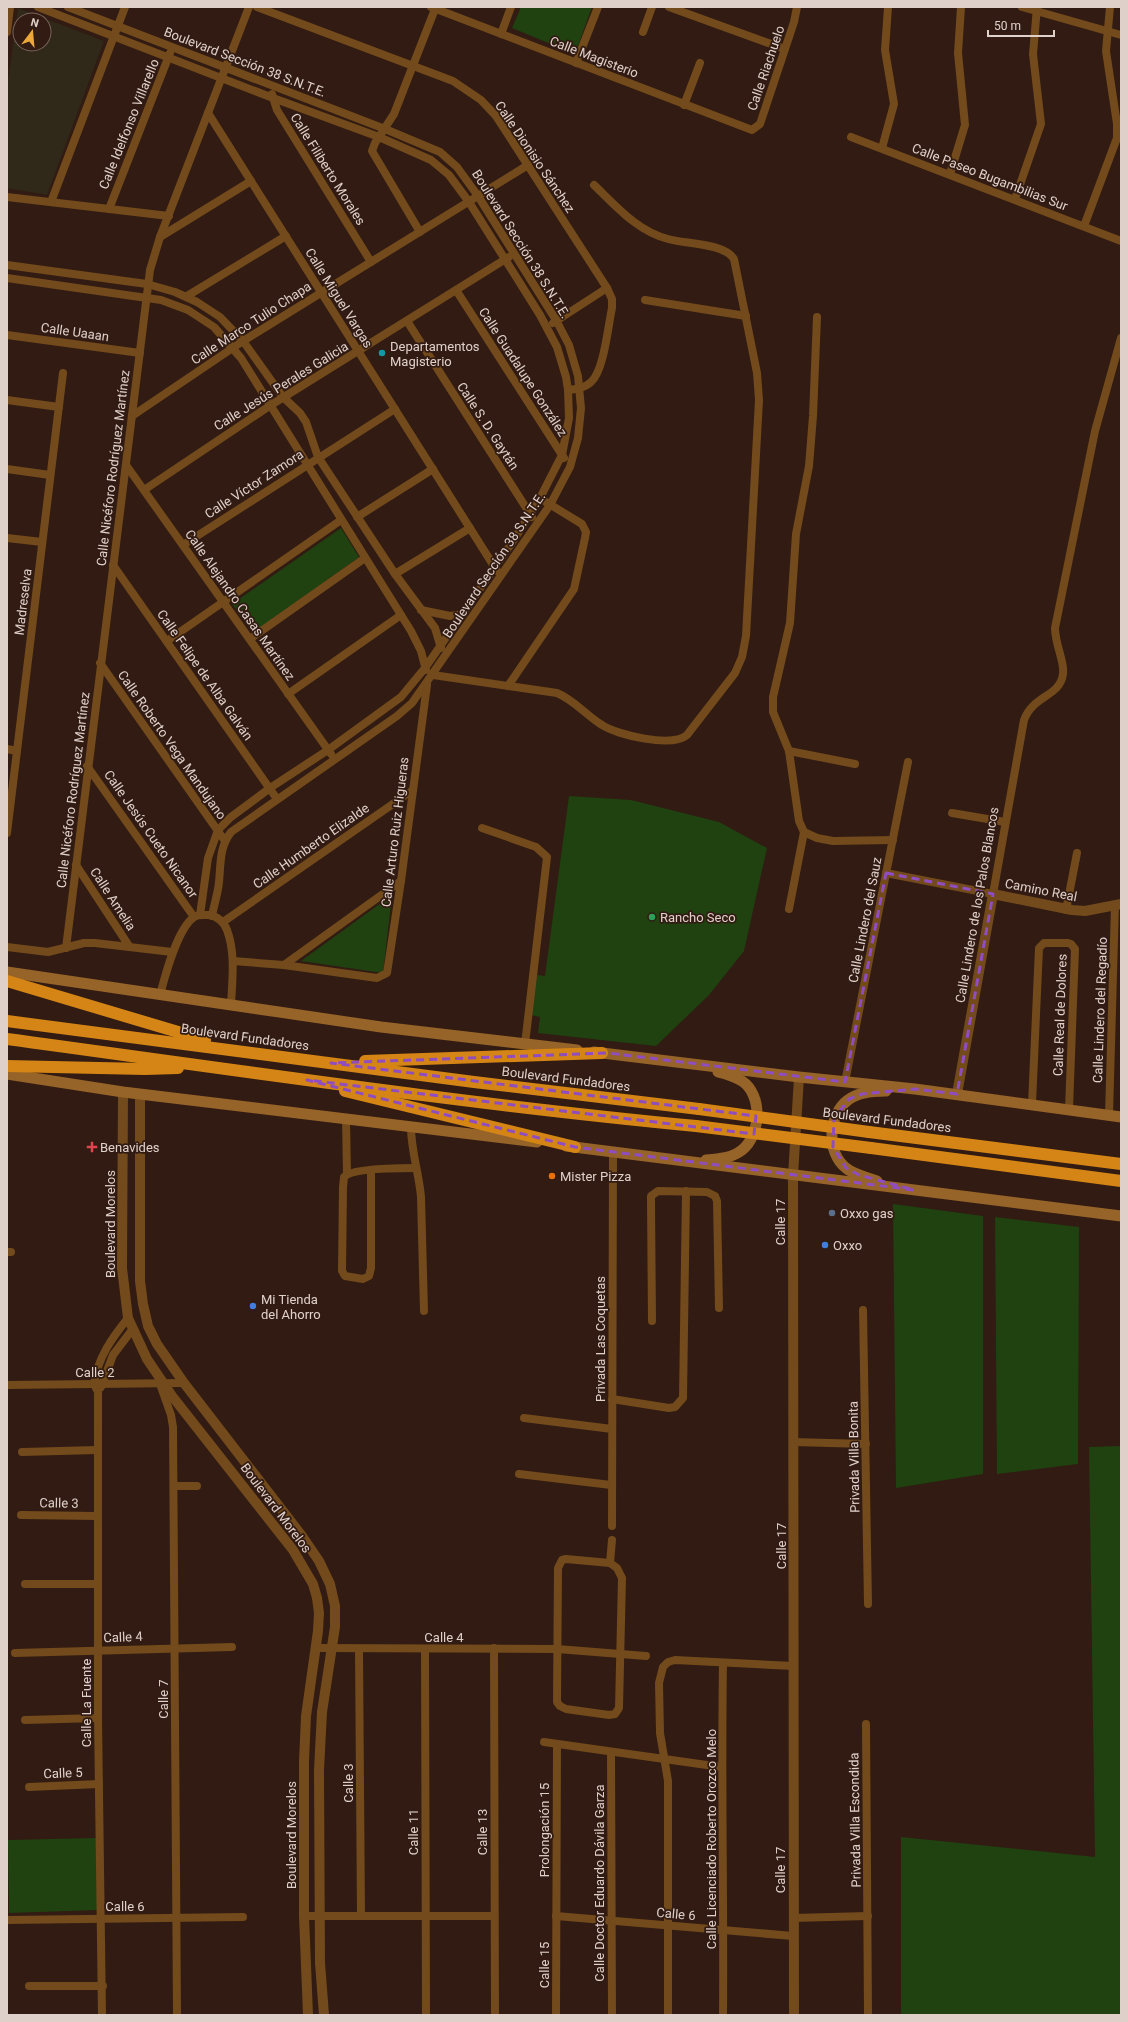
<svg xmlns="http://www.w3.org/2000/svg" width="1128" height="2022" font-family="Roboto,sans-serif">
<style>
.education{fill:#302818;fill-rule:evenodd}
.green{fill:#1f4210}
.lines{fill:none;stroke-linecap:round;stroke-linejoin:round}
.minor{stroke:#724a1b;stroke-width:8}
.tertiary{stroke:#724a1b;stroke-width:10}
.secondary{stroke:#966328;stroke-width:11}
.motorway{stroke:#d48515;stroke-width:12}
.motorway-bridge{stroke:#d48515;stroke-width:12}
.marked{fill:none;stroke:#8f4dc1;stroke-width:3;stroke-dasharray:8 5;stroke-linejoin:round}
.culture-dot{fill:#0f9aa8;stroke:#311b12;stroke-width:1.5}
.leisure-dot{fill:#2e9e5b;stroke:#311b12;stroke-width:1.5}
.health-dot{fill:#e0444e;stroke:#311b12;stroke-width:1.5}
.food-dot{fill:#e8710a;stroke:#311b12;stroke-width:1.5}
.service-dot{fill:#5c6f8a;stroke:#311b12;stroke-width:1.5}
.shop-dot{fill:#3f7fe0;stroke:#311b12;stroke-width:1.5}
.labels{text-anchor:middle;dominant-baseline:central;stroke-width:3.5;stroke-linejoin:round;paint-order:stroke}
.street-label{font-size:13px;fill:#e0d0ca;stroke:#311b12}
.poi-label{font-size:13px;fill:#e0d0ca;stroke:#311b12;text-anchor:start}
</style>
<rect width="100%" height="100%" fill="#311b12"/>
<path class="education" d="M 18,8 L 104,41 L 47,195 L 7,188 L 7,88 ZM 20,20 L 44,20 L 44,44 L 20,44 Z"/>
<g class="green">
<path d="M 521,7 L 592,7 L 575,54 L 512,28 Z"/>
<path d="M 341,528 L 359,557 L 253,633 L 232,604 Z"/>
<path d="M 569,796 L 631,800 L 719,822 L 767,848 L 744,951 L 709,995 L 656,1046 L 538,1033 L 540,1017 L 531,1015 L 537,975 L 545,976 Z"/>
<path d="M 392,895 L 383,973 L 301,961 Z"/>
<path d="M 893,1204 L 983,1216 L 983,1474 L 896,1488 Z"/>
<path d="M 995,1217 L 1079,1227 L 1078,1464 L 997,1474 Z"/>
<path d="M 1121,1446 L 1121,2015 L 901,2015 L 901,1837 L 1095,1857 L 1089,1447 Z"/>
<path d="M 96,1838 L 98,1910 L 9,1913 L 8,1840 Z"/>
</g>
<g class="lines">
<g class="minor">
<path d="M 38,7 L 273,98 L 379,137 L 431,160 L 449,175 L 469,202 L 540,315 L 557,347 L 566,377 L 568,390 L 569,418 L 562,455 L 540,498 L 513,541 L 425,668 L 401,697 L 328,750 L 270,788 L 231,817 L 218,830 L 208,858 L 200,915"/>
<path d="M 68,7 L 385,129 L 440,152 L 457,167 L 478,196 L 556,320 L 569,345 L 578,376 L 581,408 L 578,438 L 570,467 L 550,505 L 412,703 L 397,716 L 231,832 C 219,848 221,863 219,882 C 218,893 214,905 212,916"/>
<path d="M 257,7 L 453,81 L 481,100 L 496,116 L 607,288 L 612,299 L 612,308 C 608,326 604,371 591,382 C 585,388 576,389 568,390"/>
<path d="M 431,7 L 752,130 L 760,124 L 794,22 L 797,7"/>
<path d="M 669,7 L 785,49"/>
<path d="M 1022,7 L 1121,35"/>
<path d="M 7,32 L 10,7"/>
<path d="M 643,32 L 652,7"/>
<path d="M 501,34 L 511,7"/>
<path d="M 576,63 L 598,7"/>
<path d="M 272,94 L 277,110 L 371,262"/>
<path d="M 684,105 L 700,63"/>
<path d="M 208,113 L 497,571"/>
<path d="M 851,137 L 1121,241"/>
<path d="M 882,148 L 894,104 L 885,50 L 888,7"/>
<path d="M 950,174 L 965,125 L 958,53 L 961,7"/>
<path d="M 7,197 L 169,216"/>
<path d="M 1015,199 L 1041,124 L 1033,54 L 1037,7"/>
<path d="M 51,202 L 125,7"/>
<path d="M 109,209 L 170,53"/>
<path d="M 1084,226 L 1117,138 L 1117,124 L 1106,51 L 1110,7"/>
<path d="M 420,232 L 372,151 L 375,143 L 394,114 L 435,9"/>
<path d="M 160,237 L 251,181"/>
<path d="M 7,265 L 147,284 L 175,292 L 197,302 L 220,317 L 243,341 L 283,397 L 300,413 L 306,422 L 318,457 L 395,574 L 435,628 L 441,648"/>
<path d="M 7,278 L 161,300 L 188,310 L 214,327 L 241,358 L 411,631 L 421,651 L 426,670"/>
<path d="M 456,290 L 564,458"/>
<path d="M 187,296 L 286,236"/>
<path d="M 645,300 L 746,316"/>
<path d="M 817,317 L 813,416 L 809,466 L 796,534 L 790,623 L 773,697 L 773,712 L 789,751 L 799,821 L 804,832 L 817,838 L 833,841 L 893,840"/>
<path d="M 407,321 L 532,517"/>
<path d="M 553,323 L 607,288"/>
<path d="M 7,335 L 140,353"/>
<path d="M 7,400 L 59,407"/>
<path d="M 132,416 L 243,341 L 528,165"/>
<path d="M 126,465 L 331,754"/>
<path d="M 7,469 L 50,475"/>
<path d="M 144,490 L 271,405 L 509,257"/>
<path d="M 357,517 L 433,469"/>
<path d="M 7,538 L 42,542"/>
<path d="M 183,545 L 395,409"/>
<path d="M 113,565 L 277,799"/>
<path d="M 395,574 L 470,528"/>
<path d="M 421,610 L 450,616 L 463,614"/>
<path d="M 250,639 L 365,558"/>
<path d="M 167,641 L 341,520"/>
<path d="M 100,663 L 225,841"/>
<path d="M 433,675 L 557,693 C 574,700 586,715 602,725 C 617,735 672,748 687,735 L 735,673 L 742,657 L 746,636 L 759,400 L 757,373 L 734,259 C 724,243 685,244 668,239 C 637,231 616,206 594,185"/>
<path d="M 508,686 L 574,589 L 585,538 L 586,532 L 582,524 L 546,502"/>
<path d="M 288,694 L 401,615"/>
<path d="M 7,749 L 17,751"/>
<path d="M 789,751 L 855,764"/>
<path d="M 87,766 L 194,917"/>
<path d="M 952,813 L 1005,822"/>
<path d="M 482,828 L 536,847 L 547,857 L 525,1044"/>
<path d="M 7,833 L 63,373"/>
<path d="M 76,865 L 129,946"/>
<path d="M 886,873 L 993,894 L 1024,720 C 1033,695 1060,697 1063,674 C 1065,662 1055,645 1055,628 L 1095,431 L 1121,338"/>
<path d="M 789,909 L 804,832"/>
<path d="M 1066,910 L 1077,853"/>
<path d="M 223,922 L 413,790"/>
<path d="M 7,947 L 48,952 L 84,943 L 95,943 L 172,952"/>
<path d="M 66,948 L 150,270 L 160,237 L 249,7"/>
<path d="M 233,961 L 284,965 L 377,978 L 387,973 L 401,881 L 427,685"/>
<path d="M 284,965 L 401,881"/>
<path d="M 160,995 C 165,976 177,929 194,917 C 198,914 204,915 209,915 C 217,916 224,922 227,930 C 236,954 232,981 231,1006"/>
<path d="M 845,1082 L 908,762"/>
<path d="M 1032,1104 L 1039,948 L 1044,943 L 1068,943 L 1071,944 L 1075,949 L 1069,1109"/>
<path d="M 1109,1115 L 1115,905"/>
<path d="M 346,1119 L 347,1174"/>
<path d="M 411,1127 C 411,1151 419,1173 421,1197 L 424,1311"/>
<path d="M 371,1171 L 371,1268 L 369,1276 L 363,1279 L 345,1276 L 342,1271 L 343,1187 L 344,1177 C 351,1168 402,1168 415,1168"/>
<path d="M 7,1252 L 11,1252"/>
<path d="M 863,1310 L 868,1604"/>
<path d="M 652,1321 L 651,1202 L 651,1196 L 658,1191 L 707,1192 L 715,1196 L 717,1201 L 719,1308"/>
<path d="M 160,1384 L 171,1415 L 173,1427 L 177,2015"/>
<path d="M 7,1385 L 184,1383"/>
<path d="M 101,1387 L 113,1355 L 132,1330"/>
<path d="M 612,1399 L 669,1408 L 675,1407 L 683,1398 L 686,1191"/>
<path d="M 524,1418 L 612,1429"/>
<path d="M 793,1442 L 866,1444"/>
<path d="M 22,1452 L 97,1450"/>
<path d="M 519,1474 L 611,1485"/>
<path d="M 174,1486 L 197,1486"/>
<path d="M 21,1515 L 97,1516"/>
<path d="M 612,1526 L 613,1152"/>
<path d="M 566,1559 L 610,1563 L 617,1568 L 622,1578 L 619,1708 L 615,1714 L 609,1715 L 566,1709 L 560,1706 L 557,1702 L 558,1568 L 562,1560 Z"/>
<path d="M 610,1563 L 612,1540"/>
<path d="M 25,1584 L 97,1584"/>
<path d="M 316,1648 L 557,1649 L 646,1656"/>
<path d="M 494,1648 L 495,2015"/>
<path d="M 425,1649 L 426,2015"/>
<path d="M 359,1650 L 361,1916"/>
<path d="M 15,1653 L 232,1647"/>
<path d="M 25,1720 L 98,1718"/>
<path d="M 866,1724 L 868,2015"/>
<path d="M 544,1742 L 721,1767"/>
<path d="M 611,1752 L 612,2015"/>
<path d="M 29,1787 L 99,1784"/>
<path d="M 304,1916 L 494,1916"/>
<path d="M 556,1916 L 793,1936"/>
<path d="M 793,1918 L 868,1916"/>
<path d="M 7,1920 L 243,1917"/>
<path d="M 29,1986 L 103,1986"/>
<path d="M 102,2015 L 98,1718 L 98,1392 L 94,1384 C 98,1357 112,1338 128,1318"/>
<path d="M 556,2015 L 557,1744"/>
<path d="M 668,2015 L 668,1781 L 660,1733 L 659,1683 L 663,1667 L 668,1662 L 675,1660 L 794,1666"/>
<path d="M 723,2015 C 724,1898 721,1781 723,1663"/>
</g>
<g class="tertiary">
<path d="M 123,1092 L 122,1268 L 128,1318 L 147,1359 L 172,1396 L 293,1550 L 313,1584 L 317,1598 L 319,1613 L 318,1631 L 306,1716 L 304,1761 L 304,1916 L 308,2015"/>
<path d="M 140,1094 L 140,1281 L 143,1304 L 148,1326 L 157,1344 L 184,1383 L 302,1536 L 319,1561 L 330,1584 L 335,1606 L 335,1627 L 322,1712 L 319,1770 L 320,1963 L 324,2015"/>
<path d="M 957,1094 L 993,894 L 1072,910 L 1085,911 L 1121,904"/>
<path d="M 794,2015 L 793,1176 L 799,1077"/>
</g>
<g class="secondary">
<path d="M 7,972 L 381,1027 L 577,1050"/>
<path d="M 594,1052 L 799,1077 L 915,1089 L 1121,1117"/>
<path d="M 7,1074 L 123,1092 L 537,1142"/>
<path d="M 566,1146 L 1121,1216"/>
<path d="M 706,1160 C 719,1159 732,1158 742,1150 C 761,1135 763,1095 742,1081 C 735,1077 726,1074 718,1072"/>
<path d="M 877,1181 C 867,1177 854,1175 846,1168 C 826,1152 828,1115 848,1100 C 858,1092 874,1091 886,1091"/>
</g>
<g class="motorway">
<path d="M 7,981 L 205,1040"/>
<path d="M 7,1021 L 474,1082 L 699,1109"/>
<path d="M 7,1039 C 236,1070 465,1104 696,1126"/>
<path d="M 365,1061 L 602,1053"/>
<path d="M 7,1066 L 145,1069 L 178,1068"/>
<path d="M 345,1091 L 575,1147"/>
<path d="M 869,1132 L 1121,1164"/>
<path d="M 871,1148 L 1121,1181"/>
</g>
<g class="motorway-bridge">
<path d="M 699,1109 L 869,1132"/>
<path d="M 696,1126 L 871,1148"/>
</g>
</g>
<path class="marked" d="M 886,873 L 993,894 L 957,1094 L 915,1089 L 862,1094 L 849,1099 L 834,1119 L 833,1147 L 846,1168 L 859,1175 L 914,1190 L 575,1147 L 307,1080 L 754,1134 L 756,1116 L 331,1063 L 608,1053 L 845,1082 Z"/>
<circle class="culture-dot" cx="382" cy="353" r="4"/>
<circle class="leisure-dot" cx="652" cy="917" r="4"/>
<path class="health-dot" d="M90 1141h4v4h4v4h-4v4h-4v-4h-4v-4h4z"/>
<circle class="food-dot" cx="552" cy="1176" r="4"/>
<circle class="service-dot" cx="832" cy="1213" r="4"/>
<g class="shop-dot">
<circle cx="825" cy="1245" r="4"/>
<circle cx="253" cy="1306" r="4"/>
</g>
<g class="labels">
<g class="street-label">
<text transform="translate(594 57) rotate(21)">Calle Magisterio</text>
<text transform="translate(245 62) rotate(21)">Boulevard Sección 38 S.N.T.E.</text>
<text transform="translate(766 68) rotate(-71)">Calle Riachuelo</text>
<text transform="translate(129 124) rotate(-68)">Calle Idelfonso Villarello</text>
<text transform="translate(535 157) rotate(56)">Calle Dionisio Sánchez</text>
<text transform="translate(328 169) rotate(58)">Calle Filiberto Morales</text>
<text transform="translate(990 177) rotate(21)">Calle Paseo Bugambilias Sur</text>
<text transform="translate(521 244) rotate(58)">Boulevard Sección 38 S.N.T.E.</text>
<text transform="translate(339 298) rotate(58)">Calle Miguel Vargas</text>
<text transform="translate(251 323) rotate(-33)">Calle Marco Tulio Chapa</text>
<text transform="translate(75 332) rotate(8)">Calle Uaaan</text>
<text transform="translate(523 372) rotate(57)">Calle Guadalupe González</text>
<text transform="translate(281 386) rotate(-32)">Calle Jesús Perales Galicia</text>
<text transform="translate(488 426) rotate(57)">Calle S. D. Gaytán</text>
<text transform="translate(113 468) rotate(-83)">Calle Nicéforo Rodríguez Martínez</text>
<text transform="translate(254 484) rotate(-33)">Calle Víctor Zamora</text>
<text transform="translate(494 565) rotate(-56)">Boulevard Sección 38 S.N.T.E.</text>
<text transform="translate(23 602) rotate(-83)">Madreselva</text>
<text transform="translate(240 605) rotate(55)">Calle Alejandro Casas Martínez</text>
<text transform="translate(205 675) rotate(55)">Calle Felipe de Alba Galván</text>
<text transform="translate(172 745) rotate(55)">Calle Roberto Vega Mandujano</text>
<text transform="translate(73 790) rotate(-83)">Calle Nicéforo Rodríguez Martínez</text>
<text transform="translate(395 832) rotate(-83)">Calle Arturo Ruiz Higueras</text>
<text transform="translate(151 834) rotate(55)">Calle Jesús Cueto Nicanor</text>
<text transform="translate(311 846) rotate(-35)">Calle Humberto Elizalde</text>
<text transform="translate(1041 890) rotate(11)">Camino Real</text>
<text transform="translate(113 899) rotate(57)">Calle Amelia</text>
<text transform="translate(977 905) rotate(-80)">Calle Lindero de los Palos Blancos</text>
<text transform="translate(865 920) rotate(-79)">Calle Lindero del Sauz</text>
<text transform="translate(1100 1010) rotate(-88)">Calle Lindero del Regadío</text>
<text transform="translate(1060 1015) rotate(-88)">Calle Real de Dolores</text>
<text transform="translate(245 1037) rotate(8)">Boulevard Fundadores</text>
<text transform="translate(566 1079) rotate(7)">Boulevard Fundadores</text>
<text transform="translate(887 1120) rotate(7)">Boulevard Fundadores</text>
<text transform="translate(780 1222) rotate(-90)">Calle 17</text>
<text transform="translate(110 1224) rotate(-90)">Boulevard Morelos</text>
<text transform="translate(600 1339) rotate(-90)">Privada Las Coquetas</text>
<text x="95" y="1372">Calle 2</text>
<text transform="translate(854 1457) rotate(-91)">Privada Villa Bonita</text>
<text transform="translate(59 1503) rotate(1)">Calle 3</text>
<text transform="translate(276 1508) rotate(53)">Boulevard Morelos</text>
<text transform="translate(781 1546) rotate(-90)">Calle 17</text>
<text transform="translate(123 1637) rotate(-2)">Calle 4</text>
<text x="444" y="1637">Calle 4</text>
<text transform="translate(163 1699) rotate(-90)">Calle 7</text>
<text transform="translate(86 1703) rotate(-90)">Calle La Fuente</text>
<text transform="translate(63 1773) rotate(-2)">Calle 5</text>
<text transform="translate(348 1783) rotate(-90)">Calle 3</text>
<text transform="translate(855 1820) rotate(-91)">Privada Villa Escondida</text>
<text transform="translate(544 1830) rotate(-90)">Prolongación 15</text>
<text transform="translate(413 1832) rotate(-90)">Calle 11</text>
<text transform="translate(482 1832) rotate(-90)">Calle 13</text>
<text transform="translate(291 1835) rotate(-90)">Boulevard Morelos</text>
<text transform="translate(711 1839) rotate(-90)">Calle Licenciado Roberto Orozco Melo</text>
<text transform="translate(780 1870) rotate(-90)">Calle 17</text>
<text transform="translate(599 1883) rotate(-90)">Calle Doctor Eduardo Dávila Garza</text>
<text x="125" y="1906">Calle 6</text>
<text transform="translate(676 1914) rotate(5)">Calle 6</text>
<text transform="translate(544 1965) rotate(-90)">Calle 15</text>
</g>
<g class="poi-label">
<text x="390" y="346">Departamentos<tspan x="390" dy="15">Magisterio</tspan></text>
<text x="660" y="917">Rancho Seco</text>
<text x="100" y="1147">Benavides</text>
<text x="560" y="1176">Mister Pizza</text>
<text x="840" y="1213">Oxxo gas</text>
<text x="833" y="1245">Oxxo</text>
<text x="261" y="1299">Mi Tienda<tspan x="261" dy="15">del Ahorro</tspan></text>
</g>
</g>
<rect width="1128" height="2022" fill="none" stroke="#e0d0ca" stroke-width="16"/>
<g transform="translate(32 32) rotate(16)"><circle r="19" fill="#311b12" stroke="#77635c"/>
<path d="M0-3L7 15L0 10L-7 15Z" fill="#eca93a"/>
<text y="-6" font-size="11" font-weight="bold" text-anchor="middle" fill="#e0d0ca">N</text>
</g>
<path d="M988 30v6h66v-6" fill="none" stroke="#e0d0ca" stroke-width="2"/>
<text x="994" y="30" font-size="12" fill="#e0d0ca" stroke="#311b12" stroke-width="3" paint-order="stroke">50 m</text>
</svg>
